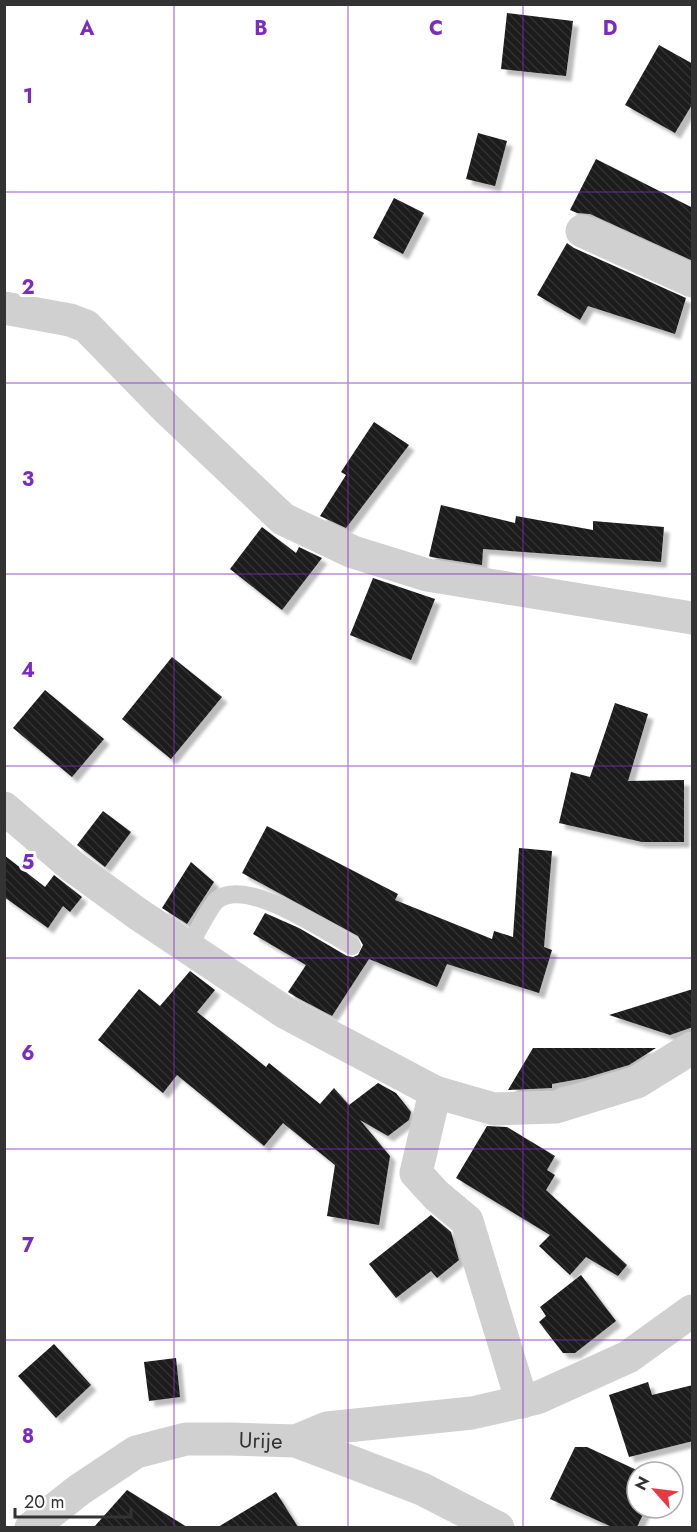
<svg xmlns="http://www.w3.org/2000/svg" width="697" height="1532" font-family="Jost,sans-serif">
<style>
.building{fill:url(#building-back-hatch);filter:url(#shadow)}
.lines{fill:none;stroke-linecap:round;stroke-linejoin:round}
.service{stroke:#d0d0d0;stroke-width:18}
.minor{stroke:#d0d0d0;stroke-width:33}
.grid{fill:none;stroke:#7b2cbf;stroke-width:1.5;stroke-opacity:0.55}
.labels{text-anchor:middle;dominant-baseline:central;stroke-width:6;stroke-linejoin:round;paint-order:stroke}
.street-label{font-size:22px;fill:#333;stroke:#fff}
.grid-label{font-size:20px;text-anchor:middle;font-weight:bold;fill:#7b2cbf;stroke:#fff;stroke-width:6;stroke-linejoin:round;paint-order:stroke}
</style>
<defs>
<pattern id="building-back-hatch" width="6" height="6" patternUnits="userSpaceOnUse" patternTransform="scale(1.5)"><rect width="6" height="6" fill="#1a1a1a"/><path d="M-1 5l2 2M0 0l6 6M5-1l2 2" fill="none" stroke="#333"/></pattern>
<filter id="shadow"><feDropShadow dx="5.5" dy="5.5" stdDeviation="1.5" flood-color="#0004"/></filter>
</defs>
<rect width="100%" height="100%" fill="#fff"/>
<g class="building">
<path d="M 507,13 L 573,21 L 566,76 L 501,69 Z"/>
<path d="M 659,45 L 693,64 L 693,103 L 675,133 L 625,105 Z"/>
<path d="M 478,133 L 507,141 L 495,186 L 466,179 Z"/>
<path d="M 596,159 L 693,208 L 693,261 L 590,214 L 577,213 L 570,210 Z"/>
<path d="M 394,198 L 424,213 L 403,254 L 373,238 Z"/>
<path d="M 567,243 L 574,248 L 686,298 L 675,334 L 588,306 L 580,320 L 537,295 Z"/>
<path d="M 374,422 L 409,445 L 346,528 L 320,516 L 346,475 L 341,472 Z"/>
<path d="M 441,505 L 515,523 L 516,516 L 593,530 L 593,521 L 664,527 L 661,562 L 483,549 L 482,565 L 431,557 L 429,556 Z"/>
<path d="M 262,527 L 296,553 L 299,547 L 322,558 L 282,610 L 230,569 Z"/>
<path d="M 373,578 L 435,599 L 411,660 L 350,635 Z"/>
<path d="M 172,657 L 222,697 L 171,759 L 122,719 Z"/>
<path d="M 45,690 L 104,739 L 72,777 L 13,728 Z"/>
<path d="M 615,703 L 648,714 L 628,781 L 684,780 L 684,842 L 642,842 L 559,823 L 571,772 L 590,777 Z"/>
<path d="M 103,811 L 131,832 L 105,867 L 77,845 Z"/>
<path d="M 267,826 L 398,894 L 395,900 L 492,939 L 494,931 L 513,937 L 519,848 L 552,851 L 544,947 L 552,950 L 539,993 L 447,964 L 437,987 L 369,959 L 332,1016 L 296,997 L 288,992 L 306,965 L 253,934 L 265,913 L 299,928 L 347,956 L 353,957 L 358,955 L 363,945 L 358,936 L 242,873 Z"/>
<path d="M 4,855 L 45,887 L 54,875 L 82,897 L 70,912 L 63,906 L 48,928 L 4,897 Z"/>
<path d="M 191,862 L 214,882 L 187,924 L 162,908 Z"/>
<path d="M 190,971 L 215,990 L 197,1012 L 266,1067 L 269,1063 L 320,1104 L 334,1088 L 349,1105 L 378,1083 L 396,1093 L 411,1112 L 409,1120 L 388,1136 L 360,1120 L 390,1156 L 379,1225 L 327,1216 L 335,1165 L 283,1123 L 264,1146 L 177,1075 L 163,1093 L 98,1040 L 139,989 L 160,1006 Z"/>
<path d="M 693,989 L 693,1027 L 670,1035 L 609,1015 Z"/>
<path d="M 533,1048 L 656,1048 L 629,1065 L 585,1078 L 552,1084 L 552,1088 L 508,1090 Z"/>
<path d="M 487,1126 L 507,1127 L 555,1156 L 547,1170 L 555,1175 L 546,1190 L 627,1265 L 618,1276 L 586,1257 L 570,1275 L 539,1246 L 550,1235 L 456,1178 Z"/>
<path d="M 431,1215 L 451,1232 L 459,1260 L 437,1278 L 431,1271 L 396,1298 L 369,1264 Z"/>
<path d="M 581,1275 L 616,1321 L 575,1353 L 563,1353 L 539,1322 L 546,1316 L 540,1307 Z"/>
<path d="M 54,1344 L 91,1385 L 56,1418 L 18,1376 Z"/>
<path d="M 176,1358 L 180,1397 L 149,1401 L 144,1362 Z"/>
<path d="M 648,1382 L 652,1395 L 693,1385 L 693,1441 L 629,1457 L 609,1395 Z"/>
<path d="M 575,1447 L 587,1447 L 641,1472 L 637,1472 L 637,1508 L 646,1508 L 637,1527 L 612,1527 L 550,1499 Z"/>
<path d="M 127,1490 L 187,1527 L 94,1527 Z"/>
<path d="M 276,1492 L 298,1527 L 218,1527 Z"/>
</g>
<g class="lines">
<path class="service" d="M 188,948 C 194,938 210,906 217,900 C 247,877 323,930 352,946"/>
<g class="minor">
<path d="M 582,231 L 692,281"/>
<path d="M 4,308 L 70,320 L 86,326 L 166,408 L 283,519 L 353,552 L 427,575 L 692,618"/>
<path d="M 4,808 L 72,866 L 138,914 L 286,1013 L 435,1092 L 494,1109 L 556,1107 L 637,1082 L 692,1048"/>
<path d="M 435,1092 L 416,1173 L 436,1195 L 467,1221 L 522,1402"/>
<path d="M 296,1441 L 327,1428 L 472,1413 L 537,1398 L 628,1357 L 692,1311"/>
<path id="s1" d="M 31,1528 L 79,1490 L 136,1452 L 186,1439 L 229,1439 L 296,1441 L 422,1489 L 498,1528"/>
</g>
</g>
<path class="grid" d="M 174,4 L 174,1528M 348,4 L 348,1528M 523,4 L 523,1528M 4,192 L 692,192M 4,383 L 692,383M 4,574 L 692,574M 4,766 L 692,766M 4,958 L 692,958M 4,1149 L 692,1149M 4,1340 L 692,1340"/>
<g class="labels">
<g class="street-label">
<text stroke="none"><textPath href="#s1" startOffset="256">Urije</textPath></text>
</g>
</g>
<g class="grid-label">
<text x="87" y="35">A</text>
<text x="261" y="35">B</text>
<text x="436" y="35">C</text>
<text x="610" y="35">D</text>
<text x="28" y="103">1</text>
<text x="28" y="294">2</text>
<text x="28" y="486">3</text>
<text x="28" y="677">4</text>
<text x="28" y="869">5</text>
<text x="28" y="1060">6</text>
<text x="28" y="1252">7</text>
<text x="28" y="1443">8</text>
</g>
<rect width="697" height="1532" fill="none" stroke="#333333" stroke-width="12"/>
<g transform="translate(655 1490) rotate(298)"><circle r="28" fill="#ffffff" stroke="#adadad" stroke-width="1.5"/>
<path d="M0-4.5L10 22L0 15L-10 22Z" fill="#e63946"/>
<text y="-9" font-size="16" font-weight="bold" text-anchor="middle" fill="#333333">N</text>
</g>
<path d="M15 1508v9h116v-9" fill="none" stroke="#333333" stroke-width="3"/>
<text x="24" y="1508" font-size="18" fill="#333333" stroke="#ffffff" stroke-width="4.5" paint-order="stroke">20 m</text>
</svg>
